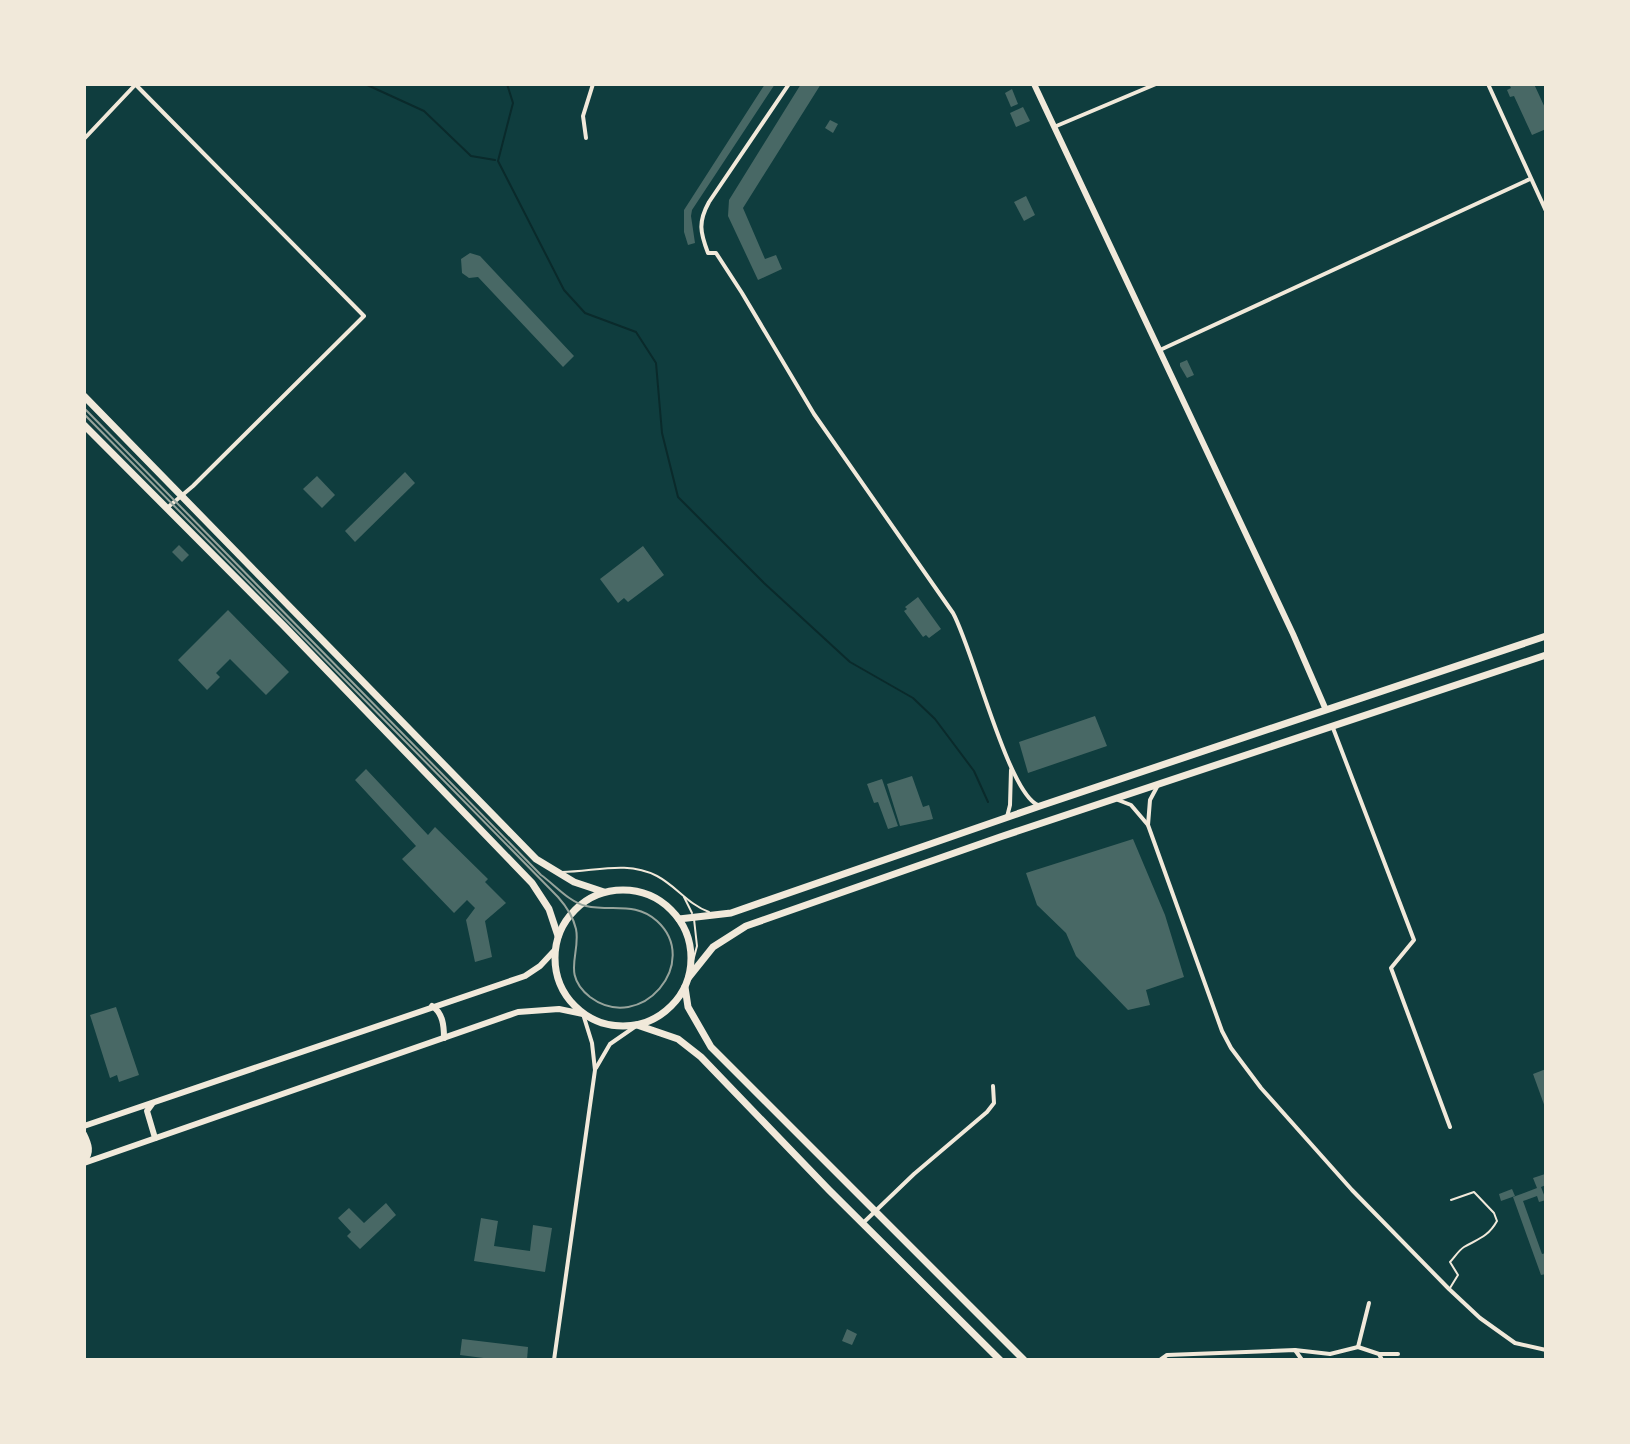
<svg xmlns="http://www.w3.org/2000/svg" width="1630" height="1444" font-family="Commissioner,sans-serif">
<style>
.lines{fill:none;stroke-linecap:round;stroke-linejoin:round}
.stream{stroke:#0a2a2b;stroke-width:2}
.building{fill:#486865}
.service{stroke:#f1e9da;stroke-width:2}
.minor{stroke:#f1e9da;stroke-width:4}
.secondary{stroke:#f1e9da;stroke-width:6}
.primary{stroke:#f1e9da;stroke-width:7}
.tram{stroke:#97a49c;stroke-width:2}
</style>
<rect width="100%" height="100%" fill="#0f3d3e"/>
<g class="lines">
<g class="stream">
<path d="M 365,84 L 424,111 L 471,156 L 495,160"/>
<path d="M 507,84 L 513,103 L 498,161 L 564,290 L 585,313 L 636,332 L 656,363 L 662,433 L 678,497 L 764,583 L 850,662 L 913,698 L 935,719 L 974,771 L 988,802"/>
</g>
</g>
<g class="building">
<path d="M 765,84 L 775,84 L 692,210 L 691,216 L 695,243 L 688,245 L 684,232 L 684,210 Z"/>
<path d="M 801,84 L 821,84 L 743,208 L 765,259 L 776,255 L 782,269 L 758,280 L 728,216 L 729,200 Z"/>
<path d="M 1509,84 L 1534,84 L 1546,110 L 1546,129 L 1532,135 L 1514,96 L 1510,97 L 1507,90 L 1511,88 Z"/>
<path d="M 1012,89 L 1018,104 L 1011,107 L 1005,93 Z"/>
<path d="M 1023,107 L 1030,121 L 1016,127 L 1010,113 Z"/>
<path d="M 830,120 L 838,124 L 833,133 L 825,128 Z"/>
<path d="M 1026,196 L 1035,215 L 1024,221 L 1014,202 Z"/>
<path d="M 470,253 L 480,256 L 574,356 L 563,367 L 478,277 L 469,278 L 462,273 L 461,259 Z"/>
<path d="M 1187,360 L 1194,375 L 1187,378 L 1180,366 L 1180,363 Z"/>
<path d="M 405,472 L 415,483 L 355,542 L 345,531 Z"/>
<path d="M 317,476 L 335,495 L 322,508 L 303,489 Z"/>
<path d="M 179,545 L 189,555 L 182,562 L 172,552 Z"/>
<path d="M 643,546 L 664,575 L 628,602 L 624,598 L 618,603 L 600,579 Z"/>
<path d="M 918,597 L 941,629 L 929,638 L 926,635 L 923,637 L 904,611 L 907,609 L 905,607 Z"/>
<path d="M 228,610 L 289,672 L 266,695 L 230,659 L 216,673 L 220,677 L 207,690 L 178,660 Z"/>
<path d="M 1095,716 L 1107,746 L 1028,773 L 1019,742 Z"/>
<path d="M 366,769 L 428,835 L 435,827 L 488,879 L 485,882 L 506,903 L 485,921 L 492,957 L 475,962 L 466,920 L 475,908 L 467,900 L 454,913 L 402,859 L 416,846 L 355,780 Z"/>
<path d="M 912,776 L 923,807 L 929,805 L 933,819 L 900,826 L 887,784 Z"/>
<path d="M 882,779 L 898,826 L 888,829 L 878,802 L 874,803 L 867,784 Z"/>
<path d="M 1133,839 L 1165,915 L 1184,977 L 1146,990 L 1150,1005 L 1128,1010 L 1076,956 L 1066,933 L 1037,905 L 1026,873 Z"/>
<path d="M 116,1007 L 139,1075 L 119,1082 L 117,1075 L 110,1078 L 90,1015 Z"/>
<path d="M 1546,1069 L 1546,1110 L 1533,1074 Z"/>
<path d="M 1545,1174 L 1546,1185 L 1541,1187 L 1546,1200 L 1539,1202 L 1537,1196 L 1523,1201 L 1542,1254 L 1546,1253 L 1546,1274 L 1541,1275 L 1513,1197 L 1537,1188 L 1533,1178 Z"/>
<path d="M 1512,1189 L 1515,1196 L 1501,1201 L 1499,1194 Z"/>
<path d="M 386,1203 L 396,1215 L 360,1249 L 347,1236 L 351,1232 L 338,1218 L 349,1208 L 364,1223 Z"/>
<path d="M 481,1218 L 498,1221 L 494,1246 L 530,1251 L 533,1225 L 552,1228 L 545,1272 L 474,1261 Z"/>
<path d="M 847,1329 L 857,1334 L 852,1345 L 842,1341 Z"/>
<path d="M 462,1339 L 528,1347 L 527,1360 L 499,1360 L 460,1355 Z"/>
</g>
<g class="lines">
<g class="service">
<path d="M 562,872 C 594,872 626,860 657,876 C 676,886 689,905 709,912"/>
<path d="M 684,897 L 692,913"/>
<path d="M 690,972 L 697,946 L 694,919"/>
<path d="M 1450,1288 L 1458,1275 L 1450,1262 C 1454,1258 1459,1250 1464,1247 C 1478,1239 1488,1237 1497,1221 L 1494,1213 L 1474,1192 L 1451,1200"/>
</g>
<g class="minor">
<path d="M 135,84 L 364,316 L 193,486 L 167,508"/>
<path d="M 789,84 L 709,202 C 698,222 700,232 708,253 L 716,253 L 742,293 L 814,414 L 953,613 C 973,649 1008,793 1038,805"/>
<path d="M 1488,84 L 1546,211"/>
<path d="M 1054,127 L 1156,84"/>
<path d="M 586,138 L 583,116 L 593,84"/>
<path d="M 84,139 L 136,84"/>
<path d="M 1160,350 L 1530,179"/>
<path d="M 1333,728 L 1414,940 L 1391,968 L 1450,1127"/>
<path d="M 1118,800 L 1131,805 L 1148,825 L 1222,1031 L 1231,1048 L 1261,1088 L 1352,1190 L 1449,1289 L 1480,1318 L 1515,1343 L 1546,1350"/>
<path d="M 1007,817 L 1010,805 L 1011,770"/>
<path d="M 1148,825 L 1150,800 L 1158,785"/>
<path d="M 596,1068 L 610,1044 L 636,1026"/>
<path d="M 863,1223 L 914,1174 L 987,1112 L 994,1103 L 993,1086"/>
<path d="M 1358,1347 L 1369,1303"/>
<path d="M 1295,1350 L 1302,1360"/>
<path d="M 1379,1354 L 1398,1354"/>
<path d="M 554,1360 L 595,1070 L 592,1043 L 583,1014"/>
<path d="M 1160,1360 L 1167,1355 L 1295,1350 L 1330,1354 L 1358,1347 L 1379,1354 L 1382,1360"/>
</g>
<g class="secondary">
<path d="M 1034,84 L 1293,634 L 1326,710"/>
<path d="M 432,1006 C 443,1013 444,1026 444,1038"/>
<path d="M 152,1104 L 147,1111 L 155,1138"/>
<path d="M 84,1126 L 525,976 L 540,966 L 554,951"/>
<path d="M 84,1134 C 89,1144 92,1153 84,1161"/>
<path d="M 84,1163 L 518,1012 L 559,1009 L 583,1014"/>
</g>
<g class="primary">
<path d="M 84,396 L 536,859 L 574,882 L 604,892"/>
<path d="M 84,425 L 284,626 L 532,883 L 549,909 L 558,936"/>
<circle cx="623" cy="958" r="68"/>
<path d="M 679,919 L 731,913 L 1040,806 L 1546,636"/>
<path d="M 689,977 L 713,947 L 746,926 L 1000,837 L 1546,655"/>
<path d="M 685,987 L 688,1007 L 711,1047 L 1024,1360"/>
<path d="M 637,1025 L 678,1039 L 701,1057 L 829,1190 L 1000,1360"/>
</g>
<path class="tram" d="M 84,408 L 541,875 C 555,885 569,902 586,906 C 612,912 635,901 657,921 C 702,962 641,1035 590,997 C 561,974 581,954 576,929 C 573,916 566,906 558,897 L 84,414"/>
</g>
<rect width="1630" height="1444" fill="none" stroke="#f1e9da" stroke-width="172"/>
</svg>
